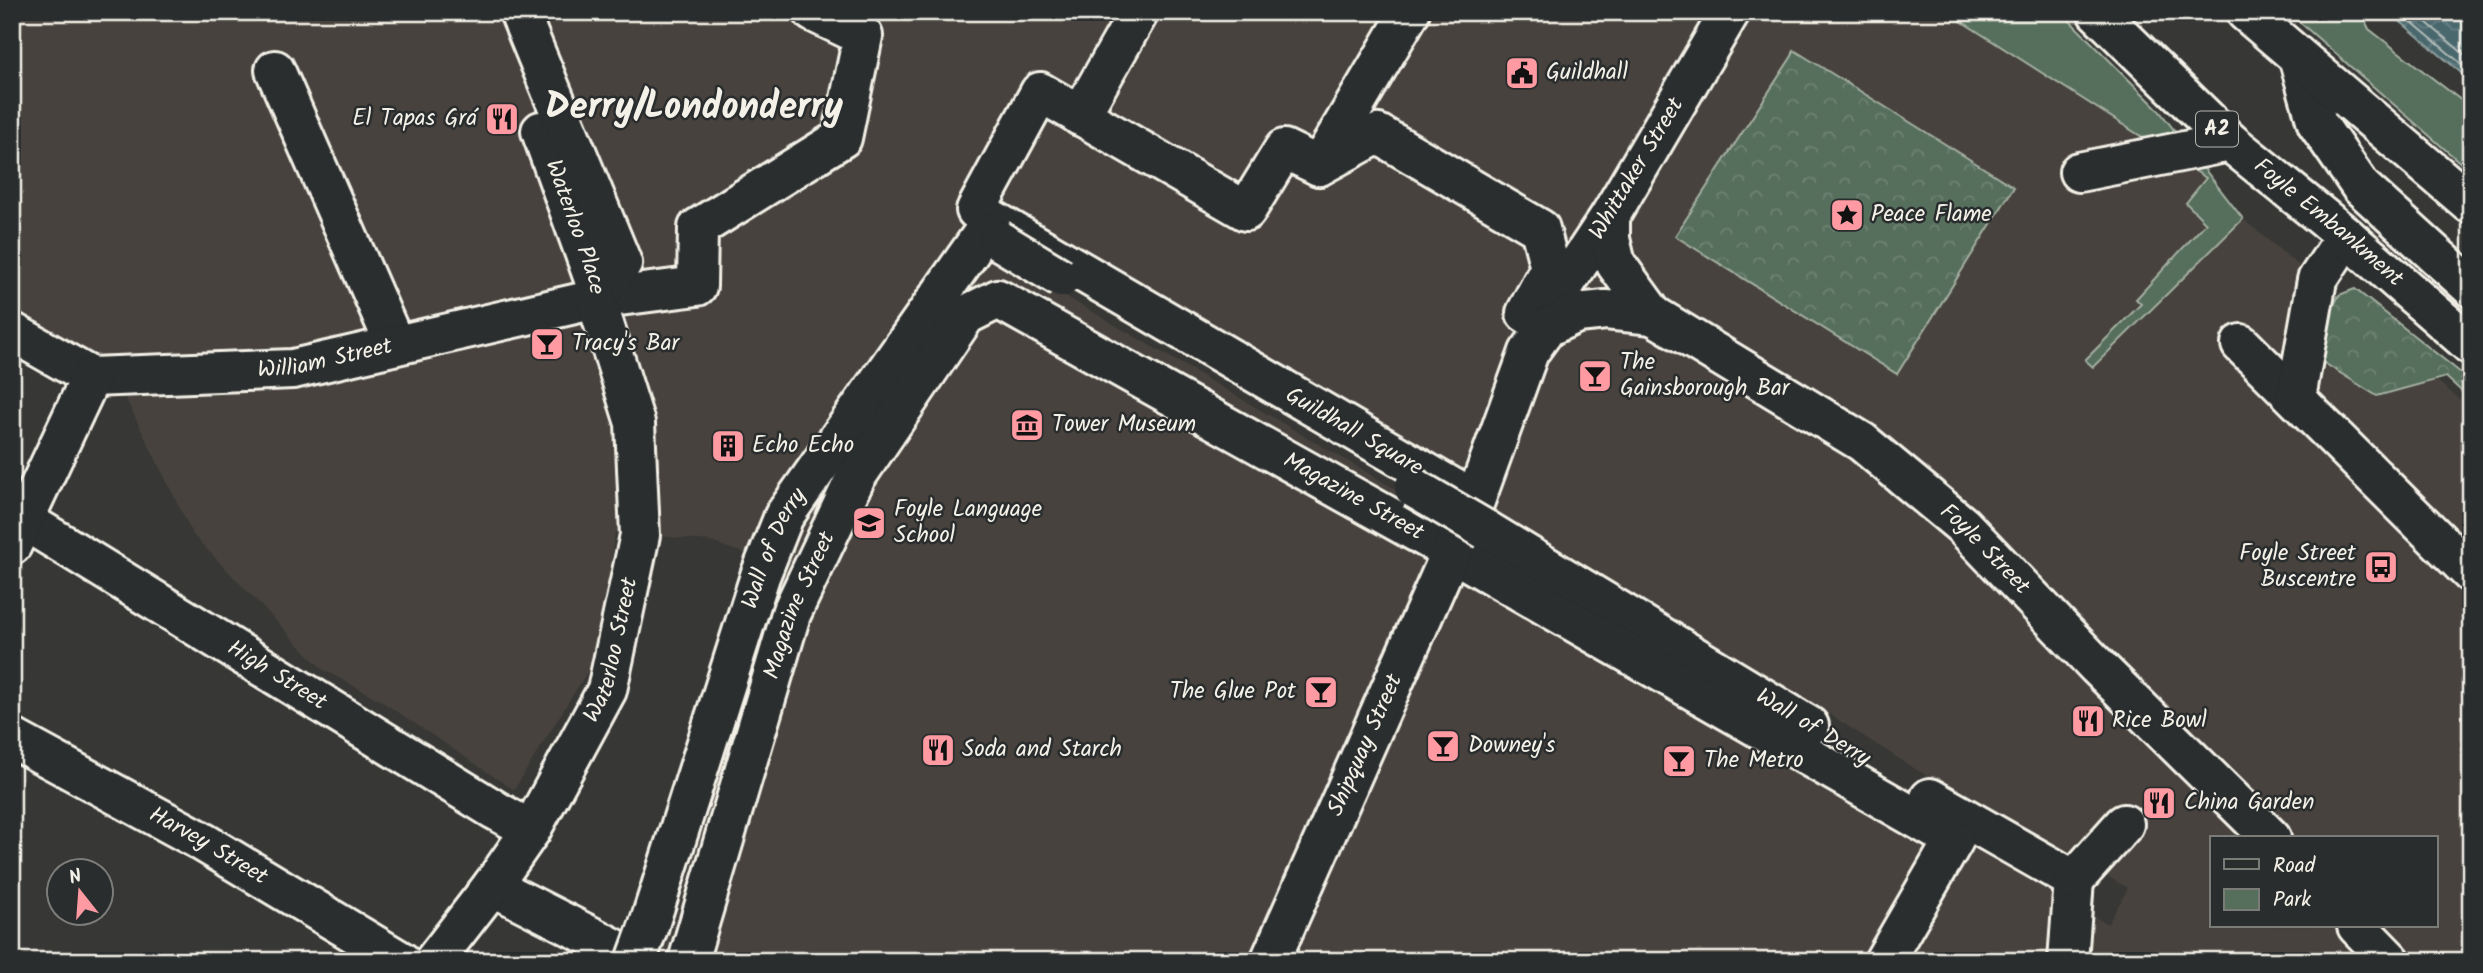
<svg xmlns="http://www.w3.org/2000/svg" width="2483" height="973" font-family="Kalam,sans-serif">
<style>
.built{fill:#46423d;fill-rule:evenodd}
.green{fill:#566e5c;stroke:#a5b0a2;stroke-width:2}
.forest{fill:url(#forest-crowns);stroke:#a5b0a2;stroke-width:2}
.water{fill:url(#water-waves);stroke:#8e9e9e;stroke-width:2}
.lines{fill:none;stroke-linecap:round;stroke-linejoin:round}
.shore{stroke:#b0bab7;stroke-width:2}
.minor-casing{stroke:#f4f1e8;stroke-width:44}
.major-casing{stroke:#f4f1e8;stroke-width:44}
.highway-casing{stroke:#f4f1e8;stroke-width:44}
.minor{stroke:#2a2d2e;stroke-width:38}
.major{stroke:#2a2d2e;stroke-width:38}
.highway{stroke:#2a2d2e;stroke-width:38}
.minor-bridge-casing{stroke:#f4f1e8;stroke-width:44;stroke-linecap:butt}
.minor-bridge{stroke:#2a2d2e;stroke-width:38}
.labels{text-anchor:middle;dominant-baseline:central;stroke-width:5;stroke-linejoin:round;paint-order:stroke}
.shield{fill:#2a2d2e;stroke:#b7b6b0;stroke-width:2}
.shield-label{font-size:21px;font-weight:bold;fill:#f4f1e8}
.poi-label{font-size:23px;fill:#f4f1e8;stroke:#2a2d2e;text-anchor:start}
.street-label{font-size:23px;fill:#f4f1e8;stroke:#2a2d2e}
.town-label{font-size:37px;font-weight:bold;fill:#f4f1e8;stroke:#2a2d2e}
</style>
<defs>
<pattern id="forest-crowns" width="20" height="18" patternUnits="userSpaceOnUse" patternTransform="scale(1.75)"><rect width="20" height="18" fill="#566e5c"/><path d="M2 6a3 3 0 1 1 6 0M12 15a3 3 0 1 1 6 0" fill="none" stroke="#6f8373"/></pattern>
<pattern id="water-waves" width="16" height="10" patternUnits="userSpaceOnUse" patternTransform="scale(1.75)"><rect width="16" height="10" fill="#4a676d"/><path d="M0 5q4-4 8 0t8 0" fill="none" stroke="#657d82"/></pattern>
</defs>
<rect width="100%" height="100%" fill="#373735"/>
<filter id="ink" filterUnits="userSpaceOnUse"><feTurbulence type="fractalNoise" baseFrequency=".0143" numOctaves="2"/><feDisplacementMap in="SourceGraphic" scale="14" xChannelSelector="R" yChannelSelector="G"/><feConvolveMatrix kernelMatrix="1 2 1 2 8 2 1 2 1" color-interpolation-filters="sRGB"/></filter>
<g filter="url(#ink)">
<path class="built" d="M 12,12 L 1947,12 L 2206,178 L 2243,219 L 2471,409 L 2471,961 L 660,961 L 673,928 L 782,569 L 801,519 L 989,251 L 1462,528 L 2089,914 L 2108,924 L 2128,888 L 1915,769 L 1788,688 L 980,215 L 755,557 L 708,541 L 615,532 L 600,651 L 514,790 L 378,699 L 322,669 L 193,535 L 124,395 L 12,330 ZM 2212,838 L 2436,838 L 2436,926 L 2212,926 Z"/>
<g class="green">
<path d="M 1947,12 L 2061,12 L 2157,108 L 2243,219 L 2093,367 L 2085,360 L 2141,304 L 2136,299 L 2206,223 L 2186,203 L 2206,178 Z"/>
<path d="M 2288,12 L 2361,12 L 2369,29 L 2471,108 L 2471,172 Z"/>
</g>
<g class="forest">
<path d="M 1794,50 L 2014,187 L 1897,374 L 1675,236 L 1792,56 Z"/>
<path d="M 2355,289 L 2471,381 L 2471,400 L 2446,377 L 2377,396 L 2321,361 L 2326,321 L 2339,295 Z"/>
</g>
<path class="water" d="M 2389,12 L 2471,12 L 2471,81 Z"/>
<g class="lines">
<g class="shore">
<path d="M 2400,12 L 2471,72"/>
<path d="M 2414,12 L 2471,60"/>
</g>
<g class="minor-casing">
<g id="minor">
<path d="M 2299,60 L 2317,123 L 2361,187 L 2471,287"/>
<path d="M 275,70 L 395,345"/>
<path d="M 1040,92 L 1246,211 L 1284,149 L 1319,166 L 1378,134 L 1540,229 L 1550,268 L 1526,313 L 1547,327 L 1529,352 L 1475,501 L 976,210 Z"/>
<path d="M 1080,116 L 1139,12"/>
<path id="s1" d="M 541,131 L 595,282 L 596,299 L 697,286 L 698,228 L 842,138 L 863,36 L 813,12"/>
<path d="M 1319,166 L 1410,12"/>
<path d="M 2079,172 L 2230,142"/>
<path d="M 1552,311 L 1557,296 L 1610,216"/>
<path d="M 1547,327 L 1577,313 L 1606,310 L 1653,315"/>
<path id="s2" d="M 12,332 L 91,377 L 293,369 L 596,299 L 622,263 L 519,12"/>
<path d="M 2241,344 L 2471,573"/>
<path d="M 2296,398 L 2317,280 L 2346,236"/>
<path id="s3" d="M 22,519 L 495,810 L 531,830"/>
<path d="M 1486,530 L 1809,726"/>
<path d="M 12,545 L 91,377"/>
<path id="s4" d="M 12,738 L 196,838 L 401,961"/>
<path d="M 1930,798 L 2074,880 L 2068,961"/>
<path d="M 2074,880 L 2124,824"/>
<path d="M 492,886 L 612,947"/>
<path id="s5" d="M 649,925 L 760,576 L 784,516 L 984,232 L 998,240"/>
<path id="s6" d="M 434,961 L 492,886 L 531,830 L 607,690 L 640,535 L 635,423 L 596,299"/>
<path id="s7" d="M 688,961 L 791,614 L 856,477 L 966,315 L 998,299 L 1452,552 L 1954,840 L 1884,961"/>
<path id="s8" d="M 1270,961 L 1461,530"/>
</g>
</g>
<g class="major-casing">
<g id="major">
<path id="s9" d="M 1730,12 L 1610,216 L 1610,239 L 1616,264 L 1653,315 L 1862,442 L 1962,525 L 2097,666 L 2271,838"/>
<path d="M 2357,926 L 2391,961"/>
</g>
</g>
<g class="highway-casing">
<g id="highway">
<path id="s10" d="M 2097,12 L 2230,142 L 2346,236 L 2471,345"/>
<path d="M 2246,12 L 2471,204"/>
</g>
</g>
<use href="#minor" class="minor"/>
<use href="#major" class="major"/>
<use href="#highway" class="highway"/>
<g class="minor-bridge-casing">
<g id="minor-bridge">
<path d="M 998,240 L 1061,278"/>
<path d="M 1414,488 L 1486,530"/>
<path d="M 636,961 L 649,925"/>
</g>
</g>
<use href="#minor-bridge" class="minor-bridge"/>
</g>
</g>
<defs>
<g id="civic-square" transform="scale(1.75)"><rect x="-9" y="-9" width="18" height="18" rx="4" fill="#ff9aa2" stroke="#2a2d2e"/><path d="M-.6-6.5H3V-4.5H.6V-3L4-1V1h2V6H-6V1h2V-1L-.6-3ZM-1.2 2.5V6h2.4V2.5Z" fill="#111"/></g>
<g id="restaurant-square" transform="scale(1.75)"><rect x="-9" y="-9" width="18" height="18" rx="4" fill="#ff9aa2" stroke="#2a2d2e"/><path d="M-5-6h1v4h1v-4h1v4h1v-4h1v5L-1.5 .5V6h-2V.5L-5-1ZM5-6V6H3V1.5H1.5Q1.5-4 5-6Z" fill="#111"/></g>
<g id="sight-square" transform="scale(1.75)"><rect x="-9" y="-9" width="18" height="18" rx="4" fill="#ff9aa2" stroke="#2a2d2e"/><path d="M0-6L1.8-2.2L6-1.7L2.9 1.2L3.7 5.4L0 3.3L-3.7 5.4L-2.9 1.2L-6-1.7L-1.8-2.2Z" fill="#111"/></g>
<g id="bar-square" transform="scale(1.75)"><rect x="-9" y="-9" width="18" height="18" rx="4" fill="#ff9aa2" stroke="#2a2d2e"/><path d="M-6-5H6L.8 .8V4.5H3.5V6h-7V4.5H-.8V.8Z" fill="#111"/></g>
<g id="museum-square" transform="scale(1.75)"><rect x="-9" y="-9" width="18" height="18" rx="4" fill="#ff9aa2" stroke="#2a2d2e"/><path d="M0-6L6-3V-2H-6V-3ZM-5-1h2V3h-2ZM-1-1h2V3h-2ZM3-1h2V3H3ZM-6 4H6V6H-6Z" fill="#111"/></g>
<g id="building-square" transform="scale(1.75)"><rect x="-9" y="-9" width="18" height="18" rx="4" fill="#ff9aa2" stroke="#2a2d2e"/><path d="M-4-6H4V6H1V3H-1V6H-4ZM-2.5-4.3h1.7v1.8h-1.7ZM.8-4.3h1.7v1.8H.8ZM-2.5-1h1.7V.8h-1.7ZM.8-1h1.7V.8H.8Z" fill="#111"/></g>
<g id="school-square" transform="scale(1.75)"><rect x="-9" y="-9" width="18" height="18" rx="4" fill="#ff9aa2" stroke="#2a2d2e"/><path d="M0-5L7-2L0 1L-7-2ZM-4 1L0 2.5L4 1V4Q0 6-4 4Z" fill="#111"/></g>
<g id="bus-square" transform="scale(1.75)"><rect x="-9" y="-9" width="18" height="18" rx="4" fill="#ff9aa2" stroke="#2a2d2e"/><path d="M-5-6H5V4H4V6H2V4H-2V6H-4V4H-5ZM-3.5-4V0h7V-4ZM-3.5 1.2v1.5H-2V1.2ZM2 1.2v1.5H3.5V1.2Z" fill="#111"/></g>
</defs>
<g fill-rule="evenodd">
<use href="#civic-square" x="1522" y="73"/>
<use href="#restaurant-square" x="502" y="119"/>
<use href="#sight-square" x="1847" y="215"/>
<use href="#bar-square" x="547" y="344"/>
<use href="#bar-square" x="1595" y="376"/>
<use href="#museum-square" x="1027" y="425"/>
<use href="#building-square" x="728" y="446"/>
<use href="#school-square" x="869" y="523"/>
<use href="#bus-square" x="2381" y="567"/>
<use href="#bar-square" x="1321" y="692"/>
<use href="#restaurant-square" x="2088" y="721"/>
<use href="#bar-square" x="1443" y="746"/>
<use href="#restaurant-square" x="938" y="750"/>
<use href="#bar-square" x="1679" y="761"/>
<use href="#restaurant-square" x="2159" y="803"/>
</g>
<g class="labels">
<rect class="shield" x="2196" y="111.5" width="42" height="35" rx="5"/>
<g class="shield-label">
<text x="2217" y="129">A2</text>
</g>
<g class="poi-label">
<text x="1546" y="73">Guildhall</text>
<text x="477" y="119" text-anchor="end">El Tapas Grá</text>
<text x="1871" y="215">Peace Flame</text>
<text x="572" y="344">Tracy's Bar</text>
<text x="1620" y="363">The<tspan x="1620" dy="26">Gainsborough Bar</tspan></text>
<text x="1052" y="425">Tower Museum</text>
<text x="752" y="446">Echo Echo</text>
<text x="894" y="510">Foyle Language<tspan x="894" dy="26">School</tspan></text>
<text x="2356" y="554" text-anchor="end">Foyle Street<tspan x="2356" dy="26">Buscentre</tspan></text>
<text x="1296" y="692" text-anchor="end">The Glue Pot</text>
<text x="2112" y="721">Rice Bowl</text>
<text x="1468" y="746">Downey's</text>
<text x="962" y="750">Soda and Starch</text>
<text x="1704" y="761">The Metro</text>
<text x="2184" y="803">China Garden</text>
</g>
<g class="street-label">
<text transform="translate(1637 169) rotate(-59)">Whittaker Street</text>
<text stroke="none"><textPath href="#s1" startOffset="102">Waterloo Place</textPath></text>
<text stroke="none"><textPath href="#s10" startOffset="313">Foyle Embankment</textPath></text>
<text stroke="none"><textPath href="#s2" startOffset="326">William Street</textPath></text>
<text transform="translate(1354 432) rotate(30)">Guildhall Square</text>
<text stroke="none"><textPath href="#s7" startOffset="1152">Magazine Street</textPath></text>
<text stroke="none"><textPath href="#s5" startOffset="397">Wall of Derry</textPath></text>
<text stroke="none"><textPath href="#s9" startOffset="756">Foyle Street</textPath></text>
<text stroke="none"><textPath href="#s7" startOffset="373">Magazine Street</textPath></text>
<text stroke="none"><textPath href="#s6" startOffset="362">Waterloo Street</textPath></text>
<text stroke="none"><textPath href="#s3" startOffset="299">High Street</textPath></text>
<text transform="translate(1813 728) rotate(31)">Wall of Derry</text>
<text stroke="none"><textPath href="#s8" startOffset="236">Shipquay Street</textPath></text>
<text stroke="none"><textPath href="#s4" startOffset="224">Harvey Street</textPath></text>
</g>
<g class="town-label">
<text x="694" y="108">Derry/Londonderry</text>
</g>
</g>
<rect width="2483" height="973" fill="none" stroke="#2a2d2e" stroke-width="42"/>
<rect x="21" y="21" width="2441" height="931" fill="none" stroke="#f4f1e8" stroke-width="2.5" filter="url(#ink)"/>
<rect x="2210" y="836" width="228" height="91" fill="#2a2d2e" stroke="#7b7b78" stroke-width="2"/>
<rect x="2224" y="859" width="35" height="10" fill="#2a2d2e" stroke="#7b7b78" stroke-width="2"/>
<text x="2273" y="872" font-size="21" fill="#f4f1e8">Road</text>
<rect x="2224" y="889" width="35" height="21" fill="#566e5c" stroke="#7b7b78" stroke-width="2"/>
<text x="2273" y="906" font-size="21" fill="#f4f1e8">Park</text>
<g transform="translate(80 892) rotate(343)"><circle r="33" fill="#2a2d2e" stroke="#7b7b78" stroke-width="2"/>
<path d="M0-5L12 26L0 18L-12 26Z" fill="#ff9aa2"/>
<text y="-10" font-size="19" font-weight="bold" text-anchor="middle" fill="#f4f1e8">N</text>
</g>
</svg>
